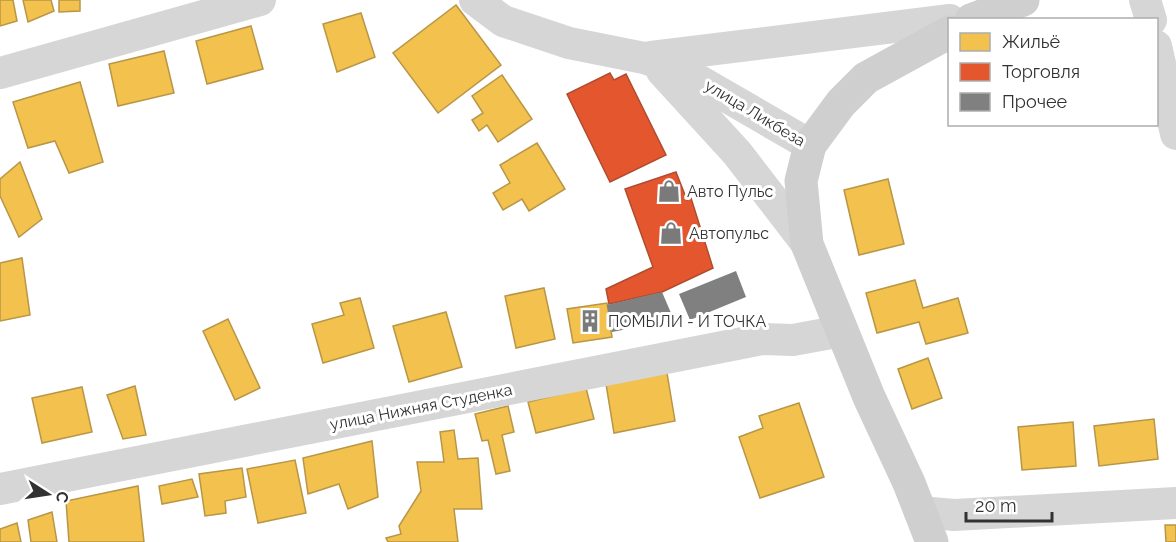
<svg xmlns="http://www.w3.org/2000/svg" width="1176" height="542" font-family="Raleway,sans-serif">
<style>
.homes{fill:#f2c14e;stroke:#b89646;stroke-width:1.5}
.shops{fill:#e4572e;stroke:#af4c2f;stroke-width:1.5}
.building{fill:#808080}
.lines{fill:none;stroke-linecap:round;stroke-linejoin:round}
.street{stroke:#d6d6d6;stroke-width:32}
.secondary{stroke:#cfcfcf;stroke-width:33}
.labels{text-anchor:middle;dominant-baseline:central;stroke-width:6;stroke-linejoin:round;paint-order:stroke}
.street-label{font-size:16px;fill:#323232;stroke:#fff}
.poi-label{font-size:16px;fill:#323232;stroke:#fff;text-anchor:start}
</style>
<rect width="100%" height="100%" fill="#fff"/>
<g class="homes">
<path d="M 0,0 L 13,0 L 17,21 L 0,26 Z"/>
<path d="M 23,0 L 51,0 L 54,11 L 28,22 Z"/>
<path d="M 59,0 L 80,0 L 80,11 L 59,12 Z"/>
<path d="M 456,5 L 501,65 L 438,113 L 393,53 Z"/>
<path d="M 361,13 L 375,57 L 337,72 L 323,24 Z"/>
<path d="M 251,26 L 263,69 L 207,84 L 196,41 Z"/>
<path d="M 164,51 L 174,93 L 118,106 L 109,64 Z"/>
<path d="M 502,75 L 532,119 L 498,142 L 487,125 L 479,131 L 472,120 L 483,113 L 472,96 Z"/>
<path d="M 80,82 L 103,162 L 69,173 L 55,141 L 28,148 L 13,102 Z"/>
<path d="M 537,143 L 565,189 L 529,211 L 522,199 L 503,210 L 493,193 L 510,183 L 500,165 Z"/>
<path d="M 20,162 L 42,219 L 19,237 L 0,196 L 0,179 Z"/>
<path d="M 888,179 L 904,244 L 859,255 L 844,190 Z"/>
<path d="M 22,258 L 30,315 L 0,321 L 0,263 Z"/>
<path d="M 915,280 L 923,308 L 958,298 L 968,333 L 926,344 L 919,322 L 877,333 L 866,293 Z"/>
<path d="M 544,288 L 555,339 L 516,348 L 505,296 Z"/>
<path d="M 360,298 L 374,348 L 323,363 L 312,324 L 344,315 L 340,303 Z"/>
<path d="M 607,303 L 612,337 L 573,343 L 567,309 Z"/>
<path d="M 446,312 L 462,367 L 409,382 L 393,326 Z"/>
<path d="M 228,319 L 260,388 L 235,400 L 203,331 Z"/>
<path d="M 928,358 L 942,398 L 912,409 L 898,369 Z"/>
<path d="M 667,373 L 675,421 L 614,433 L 606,384 Z"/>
<path d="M 135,386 L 146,435 L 123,439 L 107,395 Z"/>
<path d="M 82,387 L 92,432 L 42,443 L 32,398 Z"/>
<path d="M 586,388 L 594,419 L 536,433 L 528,402 Z"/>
<path d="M 799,403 L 824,477 L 760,498 L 739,437 L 763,428 L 759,416 Z"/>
<path d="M 508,406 L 514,432 L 502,435 L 510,471 L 496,474 L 488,440 L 482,441 L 475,414 Z"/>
<path d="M 1154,419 L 1158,459 L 1099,466 L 1094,426 Z"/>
<path d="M 1073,422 L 1076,466 L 1022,470 L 1018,427 Z"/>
<path d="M 454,430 L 458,459 L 478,458 L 482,509 L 454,509 L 458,542 L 388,542 L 386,538 L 401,534 L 399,526 L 421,491 L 417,462 L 444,462 L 440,432 Z"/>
<path d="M 372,441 L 378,497 L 348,509 L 339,484 L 308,494 L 303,458 Z"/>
<path d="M 295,460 L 306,513 L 258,523 L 247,469 Z"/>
<path d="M 242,468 L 246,497 L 225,501 L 226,513 L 205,516 L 199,474 Z"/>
<path d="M 192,479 L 198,497 L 162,504 L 159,486 Z"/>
<path d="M 138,486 L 144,542 L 69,542 L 66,501 Z"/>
<path d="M 52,512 L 57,542 L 31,542 L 28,520 Z"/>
<path d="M 17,523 L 21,542 L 0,542 L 0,529 Z"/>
<path d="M 1165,525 L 1176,525 L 1176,542 L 1166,542 Z"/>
</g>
<g class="shops">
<path d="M 610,73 L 614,80 L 626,74 L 666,155 L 610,182 L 567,94 Z"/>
<path d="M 676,172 L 687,200 L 691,198 L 713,268 L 662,292 L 609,304 L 606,289 L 653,267 L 625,189 Z"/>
</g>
<g class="building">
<path d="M 736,271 L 746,297 L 690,320 L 679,294 Z"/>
<path d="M 662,292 L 674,320 L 612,332 L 607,305 Z"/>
</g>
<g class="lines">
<g class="street">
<path d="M 475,0 L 503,21 L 569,43 L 644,58 L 684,72 L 810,145"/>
<path d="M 1145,0 L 1151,20"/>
<path d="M 1156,46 L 1176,134"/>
<path d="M 651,57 L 950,20"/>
<path d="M 662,71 L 737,153 L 807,244"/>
<path d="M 0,73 L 260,0"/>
<path d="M 0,489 L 763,339 L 793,340 L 842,331"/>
<path d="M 920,512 L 954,515 L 1176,503"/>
</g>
<g class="secondary">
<path d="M 971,20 L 1023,0"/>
<path d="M 932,542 L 909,483 L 869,397 L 807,244 L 801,181 L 810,145 L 841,103 L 866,78 L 950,32"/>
</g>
</g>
<defs>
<g id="shop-bare" transform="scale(1.8)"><path d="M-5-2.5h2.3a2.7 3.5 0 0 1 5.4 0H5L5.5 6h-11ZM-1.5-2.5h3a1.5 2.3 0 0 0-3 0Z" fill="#7a7a7a" stroke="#fff" stroke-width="2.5" paint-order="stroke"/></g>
<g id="building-bare" transform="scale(1.8)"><path d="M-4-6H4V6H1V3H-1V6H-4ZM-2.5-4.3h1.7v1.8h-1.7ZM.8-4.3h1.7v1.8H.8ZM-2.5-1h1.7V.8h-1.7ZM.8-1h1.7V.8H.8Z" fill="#7a7a7a" stroke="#fff" stroke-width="2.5" paint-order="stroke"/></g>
</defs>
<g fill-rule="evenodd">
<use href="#shop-bare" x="669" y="191"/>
<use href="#shop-bare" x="671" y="233"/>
<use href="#building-bare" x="590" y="321"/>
</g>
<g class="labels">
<g class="street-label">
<text transform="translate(755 113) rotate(31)">улица Ликбеза</text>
<text transform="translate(421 407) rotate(-11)">улица Нижняя Cтуденкa</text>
</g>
<g class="poi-label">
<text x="687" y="191">Авто Пульс</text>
<text x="689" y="233">Автопульс</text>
<text x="608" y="321">ПОМЫЛИ - И ТОЧКА</text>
</g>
</g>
<rect x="948" y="18" width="210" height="108" fill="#ffffff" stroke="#adadad" stroke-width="1.5"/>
<rect x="960" y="33" width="30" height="18" fill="#f2c14e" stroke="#adadad" stroke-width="1.5"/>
<text x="1002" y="48" font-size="18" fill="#323232">Жильё</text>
<rect x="960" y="63" width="30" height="18" fill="#e4572e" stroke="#adadad" stroke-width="1.5"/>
<text x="1002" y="78" font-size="18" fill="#323232">Торговля</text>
<rect x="960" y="93" width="30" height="18" fill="#808080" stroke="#adadad" stroke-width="1.5"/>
<text x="1002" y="108" font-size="18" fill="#323232">Прочее</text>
<g transform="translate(48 494) rotate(102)" stroke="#ffffff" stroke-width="4.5" paint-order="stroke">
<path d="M0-4.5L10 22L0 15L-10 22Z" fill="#323232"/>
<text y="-9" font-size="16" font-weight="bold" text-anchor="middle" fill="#323232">С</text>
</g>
<path d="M966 512v9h86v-9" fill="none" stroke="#323232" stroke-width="3"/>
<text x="975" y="512" font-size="18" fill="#323232" stroke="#ffffff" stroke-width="4.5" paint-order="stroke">20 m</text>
</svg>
